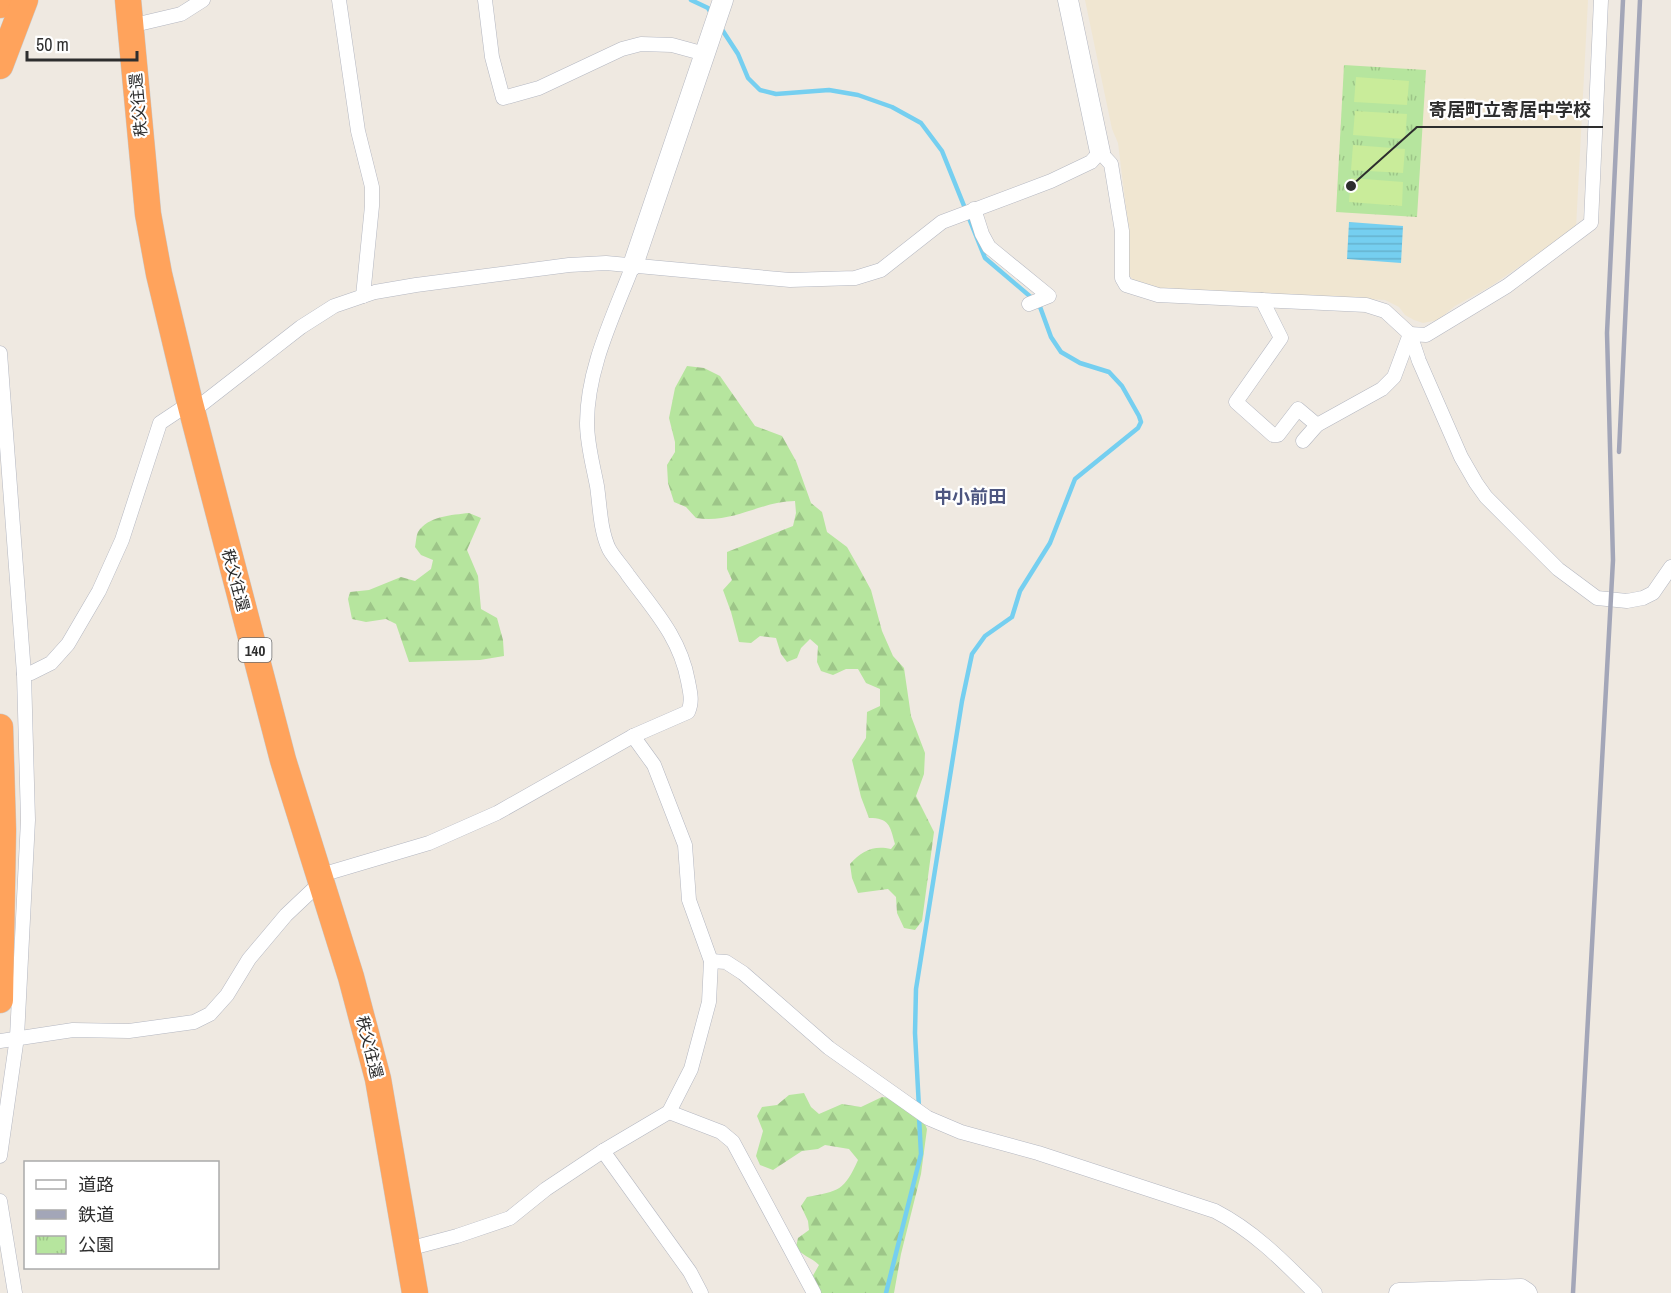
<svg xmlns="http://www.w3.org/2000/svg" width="1671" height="1293" font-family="'Archivo Narrow','Noto Sans JP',sans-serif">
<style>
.education{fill:#f0e6d1}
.forest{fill:url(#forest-firs)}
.park{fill:url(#park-tufts)}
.pitch{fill:#c9ec9a}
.water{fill:url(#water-rules)}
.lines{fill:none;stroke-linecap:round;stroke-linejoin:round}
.stream{stroke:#75cff0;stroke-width:4.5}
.street-casing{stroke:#b4b7c1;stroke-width:15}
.secondary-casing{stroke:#b4b7c1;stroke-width:21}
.highway-casing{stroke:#c9c9c9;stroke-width:27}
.street{stroke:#fff;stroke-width:14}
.secondary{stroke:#fff;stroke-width:20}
.highway{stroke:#ffa35c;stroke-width:26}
.rail{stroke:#a3a6b8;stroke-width:4.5}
.labels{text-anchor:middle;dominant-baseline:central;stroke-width:4.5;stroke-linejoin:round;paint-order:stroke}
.shield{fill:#fff;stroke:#6d6d6d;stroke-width:1.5}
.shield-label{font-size:15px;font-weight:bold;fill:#2e2e2e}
.street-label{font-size:16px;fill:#2e2e2e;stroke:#fff}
.neighbourhood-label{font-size:18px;font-weight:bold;fill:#4d5680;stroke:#fff}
.leader{fill:none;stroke:#2e2e2e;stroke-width:2}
.callout-dot{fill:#2e2e2e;stroke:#fff;stroke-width:2}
.callout-label{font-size:18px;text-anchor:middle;font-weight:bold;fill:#2e2e2e;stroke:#fff;stroke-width:4.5;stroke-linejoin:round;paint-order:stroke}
</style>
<defs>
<pattern id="forest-firs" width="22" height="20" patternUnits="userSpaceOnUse" patternTransform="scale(1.5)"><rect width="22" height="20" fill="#b6e59e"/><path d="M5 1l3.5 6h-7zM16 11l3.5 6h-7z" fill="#9dc588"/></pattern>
<pattern id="park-tufts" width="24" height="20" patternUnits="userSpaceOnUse" patternTransform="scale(1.5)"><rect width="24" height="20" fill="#b6e59e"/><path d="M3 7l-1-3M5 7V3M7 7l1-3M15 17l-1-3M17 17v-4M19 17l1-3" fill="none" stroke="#9dc588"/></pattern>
<pattern id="water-rules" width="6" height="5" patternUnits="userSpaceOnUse" patternTransform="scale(1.5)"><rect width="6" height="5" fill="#75cff0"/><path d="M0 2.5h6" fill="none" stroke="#66b2ce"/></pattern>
</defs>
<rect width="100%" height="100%" fill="#efe9e1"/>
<path class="education" d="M 1085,0 L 1588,0 L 1576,228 L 1491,286 L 1455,306 L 1438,320 L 1423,323 L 1414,320 L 1405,315 L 1399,307 L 1385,300 L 1156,288 L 1135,282 L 1129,275 L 1129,232 L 1118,143 L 1112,129 Z"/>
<g class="forest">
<path d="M 687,366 L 704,368 L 720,376 L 755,426 L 782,436 L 796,461 L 811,503 L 822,512 L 827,532 L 847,547 L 859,568 L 871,590 L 882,631 L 893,656 L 904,668 L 911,716 L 925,753 L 924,774 L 916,796 L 934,832 L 922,921 L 915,930 L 904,928 L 897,913 L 896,897 L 888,889 L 858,893 L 852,878 L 850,864 C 862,851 873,845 891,849 L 895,844 C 890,825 889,818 869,818 L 861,797 L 852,760 L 866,738 L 867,712 L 880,706 L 880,689 L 866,683 L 858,669 L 846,669 L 833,675 L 821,671 L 817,662 L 818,646 L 810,639 L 801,648 L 797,658 L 787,662 L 781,654 L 776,638 L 760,636 L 751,643 L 739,642 L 731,612 L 723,590 L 732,580 L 727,569 L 727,552 L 793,526 L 796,513 L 795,501 C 761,501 733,524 696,518 L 686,507 L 674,502 L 668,483 L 667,465 L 675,452 L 675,442 L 669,418 L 675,388 Z"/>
<path d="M 469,513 L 481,518 L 467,550 L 478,576 L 481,609 L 497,618 L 503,640 L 504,656 L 480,660 L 409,662 L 396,624 L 386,619 L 366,622 L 352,619 L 348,599 L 350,592 L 369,590 L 401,577 L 415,581 L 431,569 L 433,560 L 421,555 L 415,547 C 416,543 416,536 418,532 C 428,516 452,515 469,513 Z"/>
<path d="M 804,1093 L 811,1107 L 819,1114 L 842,1104 L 861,1107 L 882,1097 L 893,1098 L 924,1122 L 927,1129 L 921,1174 L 901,1254 L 894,1293 L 818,1293 L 811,1279 L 819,1265 C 811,1257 802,1256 796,1247 L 798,1238 L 809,1230 L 808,1221 L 801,1206 L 807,1197 C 839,1191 844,1191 858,1160 L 849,1149 L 825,1145 L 818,1149 L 802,1151 L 773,1170 L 760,1165 L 756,1156 L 763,1131 L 757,1116 L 762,1107 L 777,1105 L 789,1095 Z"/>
</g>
<path class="park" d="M 1344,65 L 1426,70 L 1417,217 L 1336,212 Z"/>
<g class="pitch">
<path d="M 1356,77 L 1409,81 L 1407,105 L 1354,102 Z"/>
<path d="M 1355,111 L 1407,114 L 1405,139 L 1353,135 Z"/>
<path d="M 1353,145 L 1405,149 L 1403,173 L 1351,170 Z"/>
<path d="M 1351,178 L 1403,182 L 1402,206 L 1349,202 Z"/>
</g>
<path class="water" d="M 1349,222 L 1403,226 L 1401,263 L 1347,259 Z"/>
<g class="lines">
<g class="stream">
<path d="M 691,0 L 708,8 L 711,13"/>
<path d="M 721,28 L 738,54 L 748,78 L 760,90 L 776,94 L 829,90 L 858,95 L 892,107 L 921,123 L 942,151 L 985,258 L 1039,304 L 1051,337 L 1061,352 L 1080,363 L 1109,372 L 1122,386 L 1139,416 L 1141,422 L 1138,428 L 1075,479 L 1050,543 L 1020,591 L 1012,617 L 985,636 L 972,654 L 962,701 L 916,989 L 915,1033 L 919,1108"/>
<path d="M 886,1293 L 921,1154 L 919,1117"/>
</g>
<g class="street-casing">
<g id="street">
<path d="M 339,0 L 358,131 L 372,187 L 372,206 L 363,296"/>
<path d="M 485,0 L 492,57 L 503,98 L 539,88 L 622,49 L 641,44 L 672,45 L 705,54"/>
<path d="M 130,26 L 181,14 L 203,0"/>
<path d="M 974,209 L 982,234 L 989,247 L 1049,296 L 1029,304"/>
<path d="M 1262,300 L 1281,338 L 1236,402 L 1273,435 L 1278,435 L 1298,409 L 1317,425"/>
<path d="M 1410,334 L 1426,335 L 1507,286 L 1591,223 L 1601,0"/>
<path d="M 0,353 L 24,674 L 28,820 L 17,1037 L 0,1156"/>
<path d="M 193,411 L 301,327 L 334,306 L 375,292 L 416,285 L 569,265 L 606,263 L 790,280 L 855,278 L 881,270 L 942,222 L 1051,181 L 1091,162 L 1100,152 L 1111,164 L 1122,231 L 1122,278 L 1126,285 L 1158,295 L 1366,305 L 1385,311 L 1410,334 L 1419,361 L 1461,457 L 1476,483 L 1486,497 L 1558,569 L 1597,598 L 1627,601 L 1643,598 L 1653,593 L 1671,567"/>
<path d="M 1303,441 L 1317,425 L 1382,389 L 1394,377 L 1410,334"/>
<path d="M 24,674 L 31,673 L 51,663 L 68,644 L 99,591 L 122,540 L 160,423 L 190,403"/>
<path d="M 321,875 L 429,843 L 497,813 L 633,736 L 688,712 C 693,701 690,692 688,681 C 680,637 653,609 628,575 C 622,566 614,558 609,549 C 600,530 600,506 597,486 C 593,465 587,444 587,423 C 587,368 614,315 633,265"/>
<path d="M 711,961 L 726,962 L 743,973 L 829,1048 L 928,1118 L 961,1132 L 1038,1153 L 1215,1211 C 1254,1231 1284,1262 1315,1293"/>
<path d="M 0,1041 L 73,1030 L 129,1031 L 194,1022 L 210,1014 L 227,995 L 249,959 L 286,915 L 322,881"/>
<path d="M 669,1112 L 721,1132 L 733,1142 L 814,1293"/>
<path d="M 603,1151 L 690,1272 L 701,1293"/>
<path d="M 0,1201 L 15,1293"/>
<path d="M 408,1249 L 457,1236 L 510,1218 L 546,1189 L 603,1151 L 669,1112 L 691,1069 L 709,1002 L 711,961 L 689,900 L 685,845 L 654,765 L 633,736"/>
</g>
</g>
<g class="secondary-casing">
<g id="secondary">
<path d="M 1068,0 L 1100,152"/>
<path d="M 633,265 L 723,0"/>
<path d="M 1399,1293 L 1521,1289 L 1527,1293"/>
</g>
</g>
<g class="highway-casing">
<g id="highway">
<path d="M 128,0 L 148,214 L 159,274 L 190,403 L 283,760 L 351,977 L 378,1079 L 415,1293"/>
<path d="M 0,5 L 2,0"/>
<path d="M 0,66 L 25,0"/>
<path d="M 0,727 L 3,830 L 0,1000"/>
</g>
</g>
<use href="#street" class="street"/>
<use href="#secondary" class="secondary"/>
<use href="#highway" class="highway"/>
<g class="rail">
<path d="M 1619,452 L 1640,0"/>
<path d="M 1573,1293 L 1613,560 L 1607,333 L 1623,0"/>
</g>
</g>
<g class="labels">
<rect class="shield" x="238.5" y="638" width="33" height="24" rx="4.5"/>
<g class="shield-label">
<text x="255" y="650">140</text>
</g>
<g class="street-label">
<text transform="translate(138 105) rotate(-95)">秩父往還</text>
<text transform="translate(236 580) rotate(75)">秩父往還</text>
<text transform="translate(370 1047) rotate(76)">秩父往還</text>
</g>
<g class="neighbourhood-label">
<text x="970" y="496">中小前田</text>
</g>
</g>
<path class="leader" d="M1351 186L1417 127H1603"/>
<circle class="callout-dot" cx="1351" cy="186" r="6"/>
<g class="callout-label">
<text x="1510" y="116">寄居町立寄居中学校</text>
</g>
<rect x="24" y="1161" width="195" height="108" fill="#ffffff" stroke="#ababab" stroke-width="1.5"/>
<rect x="36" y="1180" width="30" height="9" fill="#ffffff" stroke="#ababab" stroke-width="1.5"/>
<text x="78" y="1191" font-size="18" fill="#2e2e2e">道路</text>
<rect x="36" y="1210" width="30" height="9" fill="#a3a6b8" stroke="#ababab" stroke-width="1.5"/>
<text x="78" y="1221" font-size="18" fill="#2e2e2e">鉄道</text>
<rect x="36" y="1236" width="30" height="18" fill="url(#park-tufts)" stroke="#ababab" stroke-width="1.5"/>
<text x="78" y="1251" font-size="18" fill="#2e2e2e">公園</text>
<path d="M27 51v9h110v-9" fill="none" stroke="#2e2e2e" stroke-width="3"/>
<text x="36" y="51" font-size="18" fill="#2e2e2e" stroke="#ffffff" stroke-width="4.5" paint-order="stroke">50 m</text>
</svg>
